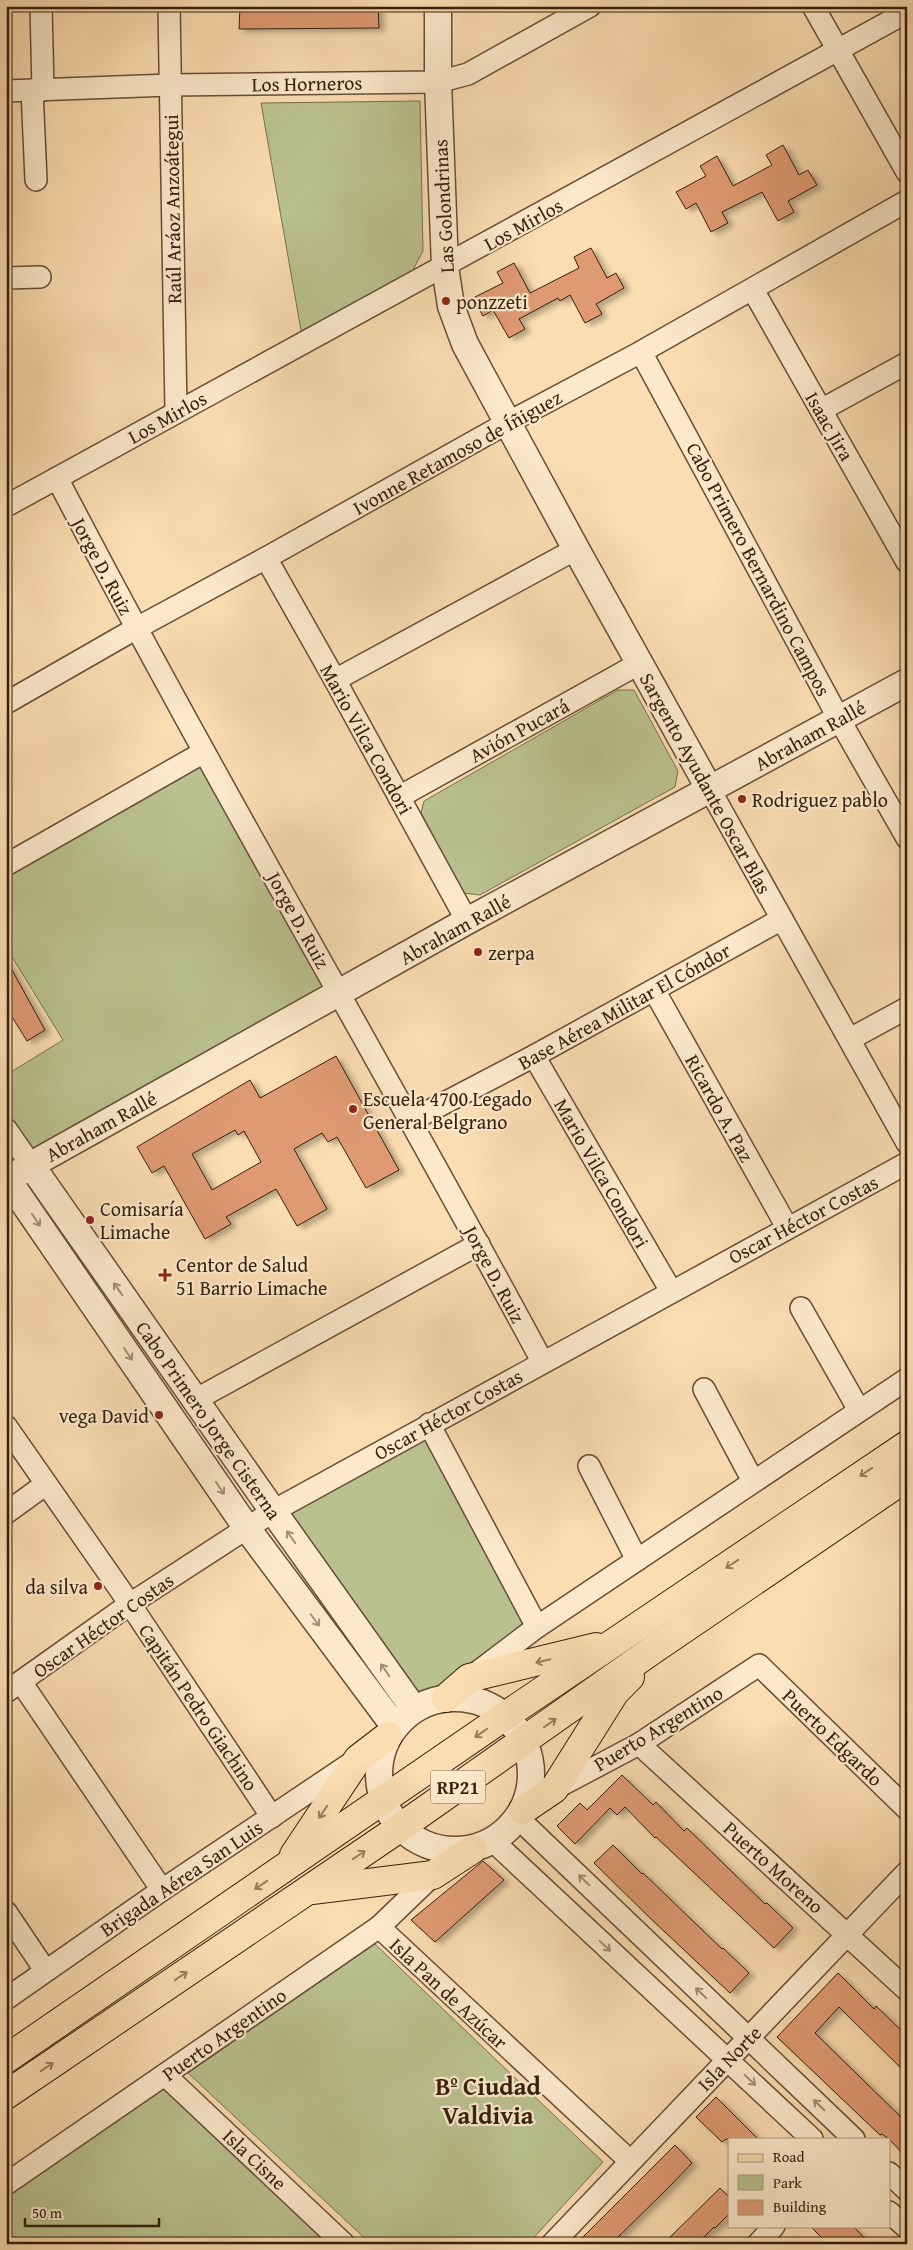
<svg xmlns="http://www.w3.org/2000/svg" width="913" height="2250" font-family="'Gentium Book Plus',serif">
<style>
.green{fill:#b9c28f;stroke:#78704e}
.building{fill:#df9a72;stroke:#371e0d;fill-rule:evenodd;filter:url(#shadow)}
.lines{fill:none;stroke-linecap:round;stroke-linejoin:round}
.minor-casing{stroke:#684e36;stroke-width:24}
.tertiary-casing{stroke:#684e36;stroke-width:29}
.primary-casing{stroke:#371e0d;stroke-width:30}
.minor{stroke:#fce9cc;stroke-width:21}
.tertiary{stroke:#fce9cc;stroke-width:26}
.primary{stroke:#faddb1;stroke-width:28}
.oneway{stroke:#a38e76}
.oneway2{stroke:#987e5f}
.poi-dot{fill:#8f2418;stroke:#fce9cc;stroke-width:2}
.labels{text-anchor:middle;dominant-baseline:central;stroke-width:4.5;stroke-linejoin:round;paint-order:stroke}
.shield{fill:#fce9cc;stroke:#725b46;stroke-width:1}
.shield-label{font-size:19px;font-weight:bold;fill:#371e0d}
.street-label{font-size:20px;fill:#371e0d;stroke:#fce9cc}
.poi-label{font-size:20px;fill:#371e0d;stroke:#fce9cc;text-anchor:start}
.district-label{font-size:25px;font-weight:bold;fill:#371e0d;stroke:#fce9cc}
</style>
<defs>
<filter id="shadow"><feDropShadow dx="5.5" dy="3" stdDeviation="2.5" flood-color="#0004"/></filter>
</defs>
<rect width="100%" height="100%" fill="#faddb1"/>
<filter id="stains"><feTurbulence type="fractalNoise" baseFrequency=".004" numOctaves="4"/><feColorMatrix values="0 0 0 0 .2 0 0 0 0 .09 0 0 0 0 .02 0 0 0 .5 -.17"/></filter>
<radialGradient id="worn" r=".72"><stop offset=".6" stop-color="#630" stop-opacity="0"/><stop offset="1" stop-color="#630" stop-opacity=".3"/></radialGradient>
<g class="green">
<path d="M 420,101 L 423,251 L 412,272 L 302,336 L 261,103 Z"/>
<path d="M 618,690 L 634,690 L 678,771 L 675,787 L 480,895 L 463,893 L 421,813 L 424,801 Z"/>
<path d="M 204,753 L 340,993 L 32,1161 L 6,1123 L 6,1075 L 63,1040 L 6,947 L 6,866 Z"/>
<path d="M 428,1428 L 536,1627 L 445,1696 L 415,1707 L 275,1510 Z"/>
<path d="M 375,1944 L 603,2162 L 528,2244 L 371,2244 L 188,2073 Z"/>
<path d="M 165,2078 L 341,2244 L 6,2244 L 6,2185 Z"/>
</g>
<g class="building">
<path d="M 240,6 L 378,6 L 379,28 L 239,29 Z"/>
<path d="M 783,145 L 799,175 L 808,170 L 817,185 L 788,201 L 794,212 L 778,221 L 762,192 L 722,212 L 728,223 L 711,232 L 696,203 L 686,209 L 676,192 L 706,176 L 700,166 L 717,156 L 733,186 L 772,165 L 766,155 Z"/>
<path d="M 591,248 L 607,278 L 616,273 L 624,288 L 596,304 L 602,314 L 585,323 L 570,295 L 560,301 L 558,298 L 519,319 L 525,329 L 509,338 L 493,310 L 483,316 L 473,298 L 503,283 L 497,272 L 514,263 L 530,293 L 579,268 L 574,257 Z"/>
<path d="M 6,959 L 45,1030 L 27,1041 L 6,1007 Z"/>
<path d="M 336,1056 L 399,1170 L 366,1188 L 337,1137 L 328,1142 L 322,1133 L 294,1149 L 327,1209 L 297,1226 L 276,1189 L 226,1217 L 231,1224 L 205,1239 L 164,1166 L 152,1173 L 137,1147 L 250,1080 L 260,1098 ZM 235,1130 L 238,1135 L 244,1131 L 261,1162 L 212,1190 L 192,1154 Z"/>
<path d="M 622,1775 L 653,1805 L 656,1802 L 684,1831 L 687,1828 L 765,1904 L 767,1903 L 793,1928 L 774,1948 L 656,1837 L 655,1838 L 625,1807 L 617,1815 L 610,1808 L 575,1844 L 557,1826 L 580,1803 L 587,1810 Z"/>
<path d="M 613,1845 L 642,1874 L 643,1873 L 722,1949 L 723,1948 L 749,1973 L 730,1993 L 650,1918 L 594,1863 Z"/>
<path d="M 483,1861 L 504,1880 L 435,1942 L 411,1920 Z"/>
<path d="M 838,1973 L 874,2009 L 876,2006 L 907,2036 L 907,2074 L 839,2007 L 815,2033 L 907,2123 L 907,2158 L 889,2139 L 882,2134 L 880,2135 L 777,2037 Z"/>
<path d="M 716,2097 L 758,2139 L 726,2139 L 722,2142 L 696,2117 Z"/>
<path d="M 675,2145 L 692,2163 L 670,2186 L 611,2244 L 576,2244 Z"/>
<path d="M 720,2188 L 729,2197 L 729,2214 L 715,2228 L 714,2227 L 697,2244 L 663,2244 Z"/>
<path d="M 810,2226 L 853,2226 L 870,2244 L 828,2244 Z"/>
</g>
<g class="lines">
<g class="minor-casing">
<g id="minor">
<path d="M 41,6 L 43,90"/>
<path d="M 169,6 L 176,412"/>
<path d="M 813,6 L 907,172"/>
<path d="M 32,90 L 36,180"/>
<path d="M 6,91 L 170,85 L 438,82 L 468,74 L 590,6"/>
<path d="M 6,278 L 40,277"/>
<path d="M 753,290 L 907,562"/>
<path d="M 641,352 L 839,719 L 907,838"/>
<path d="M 821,410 L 907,363"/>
<path d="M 57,478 C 212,776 383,1065 542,1361"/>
<path d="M 6,506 L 907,12"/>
<path d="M 266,558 L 335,680 L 467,921"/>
<path d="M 335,680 L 576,549"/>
<path d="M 6,703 L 135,629 L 266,558 L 509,422 L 641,352 L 907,201"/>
<path d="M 710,790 L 907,1143"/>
<path d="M 399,797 L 640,663"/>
<path d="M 6,865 L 204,752"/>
<path d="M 654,990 L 787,1227"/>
<path d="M 850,1039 L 907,1008"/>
<path d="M 534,1056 L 671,1291"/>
<path d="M 412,1120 L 534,1056 L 782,919"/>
<path d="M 6,1129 L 31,1165"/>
<path d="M 801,1308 L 859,1410"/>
<path d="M 704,1389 L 753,1481"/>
<path d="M 195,1400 L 479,1244"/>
<path d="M 429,1424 L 537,1627"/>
<path d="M 6,1426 L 130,1604 L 272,1817"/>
<path d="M 589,1466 L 637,1560"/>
<path d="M 6,1513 L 46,1484"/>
<path d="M 475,1674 L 537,1627 L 907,1379"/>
<path d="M 21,1682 L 162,1890"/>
<path d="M 6,1692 L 130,1604 L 275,1510 L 907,1163"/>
<path d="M 639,1744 L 907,1990"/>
<path d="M 554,1789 L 639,1744 L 759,1665 L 907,1809"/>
<path d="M 518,1818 L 854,2139"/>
<path d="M 493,1841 L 812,2139"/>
<path d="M 6,1912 L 45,1970"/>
<path d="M 379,1927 L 630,2161"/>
<path d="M 6,1999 L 162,1890 L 353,1762"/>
<path d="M 165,2075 L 344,2244"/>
<path d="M 889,2173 L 907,2190"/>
<path d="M 6,2184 L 379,1927 L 433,1875"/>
<path d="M 889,2212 L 907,2228"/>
<path d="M 552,2244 L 907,1872"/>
<path d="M 758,2244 L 774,2226"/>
</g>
</g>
<g class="tertiary-casing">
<g id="tertiary">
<path d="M 438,6 L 438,82 L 445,267 L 451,306 L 465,344 L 576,549 L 710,790"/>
<path d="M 31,1165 L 273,1511 L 414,1709"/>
<path d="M 8,1180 L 246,1527 L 395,1727"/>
<path d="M 6,1181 L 31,1165 L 467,921 L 907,682"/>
<circle cx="455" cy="1774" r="76"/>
</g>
</g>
<g class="primary-casing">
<g id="primary">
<path d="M 446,1698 L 469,1678 L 596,1647"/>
<path d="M 523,1810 L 554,1789 L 615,1692 L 630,1677"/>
<path d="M 294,1855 L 358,1759 L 388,1736"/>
<path d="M 312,1890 L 433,1875 L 473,1849"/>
<path d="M 6,2059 L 505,1716 L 907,1445"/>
<path d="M 6,2095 L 401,1827 L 654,1649 L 907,1477"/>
</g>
</g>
<use href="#minor" class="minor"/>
<use href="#tertiary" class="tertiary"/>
<use href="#primary" class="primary"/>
</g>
<defs><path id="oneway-shaft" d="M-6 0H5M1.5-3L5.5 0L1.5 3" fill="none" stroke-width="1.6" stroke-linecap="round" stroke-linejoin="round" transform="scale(1.25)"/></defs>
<g class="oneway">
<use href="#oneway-shaft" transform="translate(36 1220) rotate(56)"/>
<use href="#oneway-shaft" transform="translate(118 1289) rotate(-125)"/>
<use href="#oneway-shaft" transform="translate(128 1354) rotate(56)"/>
<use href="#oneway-shaft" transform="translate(220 1488) rotate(56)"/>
<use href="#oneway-shaft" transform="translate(291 1537) rotate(-125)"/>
<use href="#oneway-shaft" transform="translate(315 1620) rotate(53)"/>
<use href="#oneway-shaft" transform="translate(385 1670) rotate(-125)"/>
<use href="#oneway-shaft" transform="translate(584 1880) rotate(-136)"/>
<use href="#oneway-shaft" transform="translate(605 1946) rotate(43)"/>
<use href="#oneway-shaft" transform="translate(701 1993) rotate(-136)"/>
<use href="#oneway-shaft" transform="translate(750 2080) rotate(43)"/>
<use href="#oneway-shaft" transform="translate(819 2105) rotate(-136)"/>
</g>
<g class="oneway2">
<use href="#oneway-shaft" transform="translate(866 1472) rotate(146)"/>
<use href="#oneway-shaft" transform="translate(732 1564) rotate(146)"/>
<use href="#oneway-shaft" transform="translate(543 1661) rotate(167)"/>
<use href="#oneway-shaft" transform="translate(550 1723) rotate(-35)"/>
<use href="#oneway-shaft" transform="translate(481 1733) rotate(145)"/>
<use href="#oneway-shaft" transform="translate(323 1812) rotate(123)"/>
<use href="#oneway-shaft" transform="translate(359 1855) rotate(-34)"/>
<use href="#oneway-shaft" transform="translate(261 1885) rotate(146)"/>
<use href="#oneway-shaft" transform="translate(181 1976) rotate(-34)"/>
<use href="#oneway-shaft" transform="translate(47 2067) rotate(-34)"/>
</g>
<g class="poi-dot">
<circle cx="446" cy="301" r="5"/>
<circle cx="742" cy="799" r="5"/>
<circle cx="478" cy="952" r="5"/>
<circle cx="353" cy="1109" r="5"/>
<circle cx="90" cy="1220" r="5"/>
<path d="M162.5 1267.5h5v5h5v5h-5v5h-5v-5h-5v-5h5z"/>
<circle cx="159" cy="1415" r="5"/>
<circle cx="98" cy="1586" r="5"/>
</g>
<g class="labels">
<rect class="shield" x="430.5" y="1770.5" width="55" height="33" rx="4"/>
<g class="shield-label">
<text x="458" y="1787">RP21</text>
</g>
<g class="street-label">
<text transform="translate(307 83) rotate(-1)">Los Horneros</text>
<text transform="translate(443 206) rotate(-93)">Las Golondrinas</text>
<text transform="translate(172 209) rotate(-91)">Raúl Aráoz Anzoátegui</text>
<text transform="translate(523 224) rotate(-29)">Los Mirlos</text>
<text transform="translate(167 417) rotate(-29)">Los Mirlos</text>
<text transform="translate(830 426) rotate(60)">Isaac Jira</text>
<text transform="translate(457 452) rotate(-29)">Ivonne Retamoso de Íñiguez</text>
<text transform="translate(103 566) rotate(62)">Jorge D. Ruiz</text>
<text transform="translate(759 569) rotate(62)">Cabo Primero Bernardino Campos</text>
<text transform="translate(519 730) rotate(-29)">Avión Pucará</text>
<text transform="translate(810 735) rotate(-29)">Abraham Rallé</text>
<text transform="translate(367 739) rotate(61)">Mario Vilca Condori</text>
<text transform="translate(706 783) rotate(61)">Sargento Ayudante Oscar Blas</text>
<text transform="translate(299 920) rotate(61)">Jorge D. Ruiz</text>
<text transform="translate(455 929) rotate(-29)">Abraham Rallé</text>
<text transform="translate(624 1006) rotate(-29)">Base Aérea Militar El Cóndor</text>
<text transform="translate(720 1108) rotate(61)">Ricardo A. Paz</text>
<text transform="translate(101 1126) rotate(-29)">Abraham Rallé</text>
<text transform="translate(602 1173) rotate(60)">Mario Vilca Condori</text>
<text transform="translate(803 1219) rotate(-28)">Oscar Héctor Costas</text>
<text transform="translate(495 1274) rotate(62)">Jorge D. Ruiz</text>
<text transform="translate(448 1414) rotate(-29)">Oscar Héctor Costas</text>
<text transform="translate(209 1420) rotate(55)">Cabo Primero Jorge Cisterna</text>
<text transform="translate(103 1625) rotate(-35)">Oscar Héctor Costas</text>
<text transform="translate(199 1707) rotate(56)">Capitán Pedro Giachino</text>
<text transform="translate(658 1728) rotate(-31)">Puerto Argentino</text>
<text transform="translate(833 1737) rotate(44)">Puerto Edgardo</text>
<text transform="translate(774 1867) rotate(42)">Puerto Moreno</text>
<text transform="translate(181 1878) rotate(-34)">Brigada Aérea San Luis</text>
<text transform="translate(449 1993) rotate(43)">Isla Pan de Azúcar</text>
<text transform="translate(224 2034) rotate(-35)">Puerto Argentino</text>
<text transform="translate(729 2058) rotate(-46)">Isla Norte</text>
<text transform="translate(255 2159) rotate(43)">Isla Cisne</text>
</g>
<g class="poi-label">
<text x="456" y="301">ponzzeti</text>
<text x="752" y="799">Rodriguez pablo</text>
<text x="488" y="952">zerpa</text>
<text x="363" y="1098">Escuela 4700 Legado<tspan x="363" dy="23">General Belgrano</tspan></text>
<text x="100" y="1208">Comisaría<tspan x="100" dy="23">Limache</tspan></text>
<text x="176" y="1264">Centor de Salud<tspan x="176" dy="23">51 Barrio Limache</tspan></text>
<text x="149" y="1415" text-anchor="end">vega David</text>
<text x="88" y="1586" text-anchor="end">da silva</text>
</g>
<g class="district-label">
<text x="488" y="2086">Bº Ciudad<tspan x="488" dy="29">Valdivia</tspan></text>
</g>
</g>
<rect width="913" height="2250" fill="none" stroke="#faddb1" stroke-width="25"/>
<rect x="8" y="8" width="898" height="2235" fill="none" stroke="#371e0d" stroke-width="2.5"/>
<rect x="12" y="12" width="888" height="2225" fill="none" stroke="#371e0d"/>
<rect x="728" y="2138" width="162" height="90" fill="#fce9cc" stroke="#ad9880"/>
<rect x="738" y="2154" width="25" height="8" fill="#faddb1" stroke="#ad9880"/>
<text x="773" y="2162" font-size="15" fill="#371e0d">Road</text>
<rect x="738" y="2175" width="25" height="15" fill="#b9c28f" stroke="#ad9880"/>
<text x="773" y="2188" font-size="15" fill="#371e0d">Park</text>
<rect x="738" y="2200" width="25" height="15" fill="#df9a72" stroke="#ad9880"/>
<text x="773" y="2212" font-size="15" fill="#371e0d">Building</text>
<path d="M25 2218v8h134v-8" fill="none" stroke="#371e0d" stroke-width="2.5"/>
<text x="32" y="2218" font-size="15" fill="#371e0d" stroke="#fce9cc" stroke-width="4" paint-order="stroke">50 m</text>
<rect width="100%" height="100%" filter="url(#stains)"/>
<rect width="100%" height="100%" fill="url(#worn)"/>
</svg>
